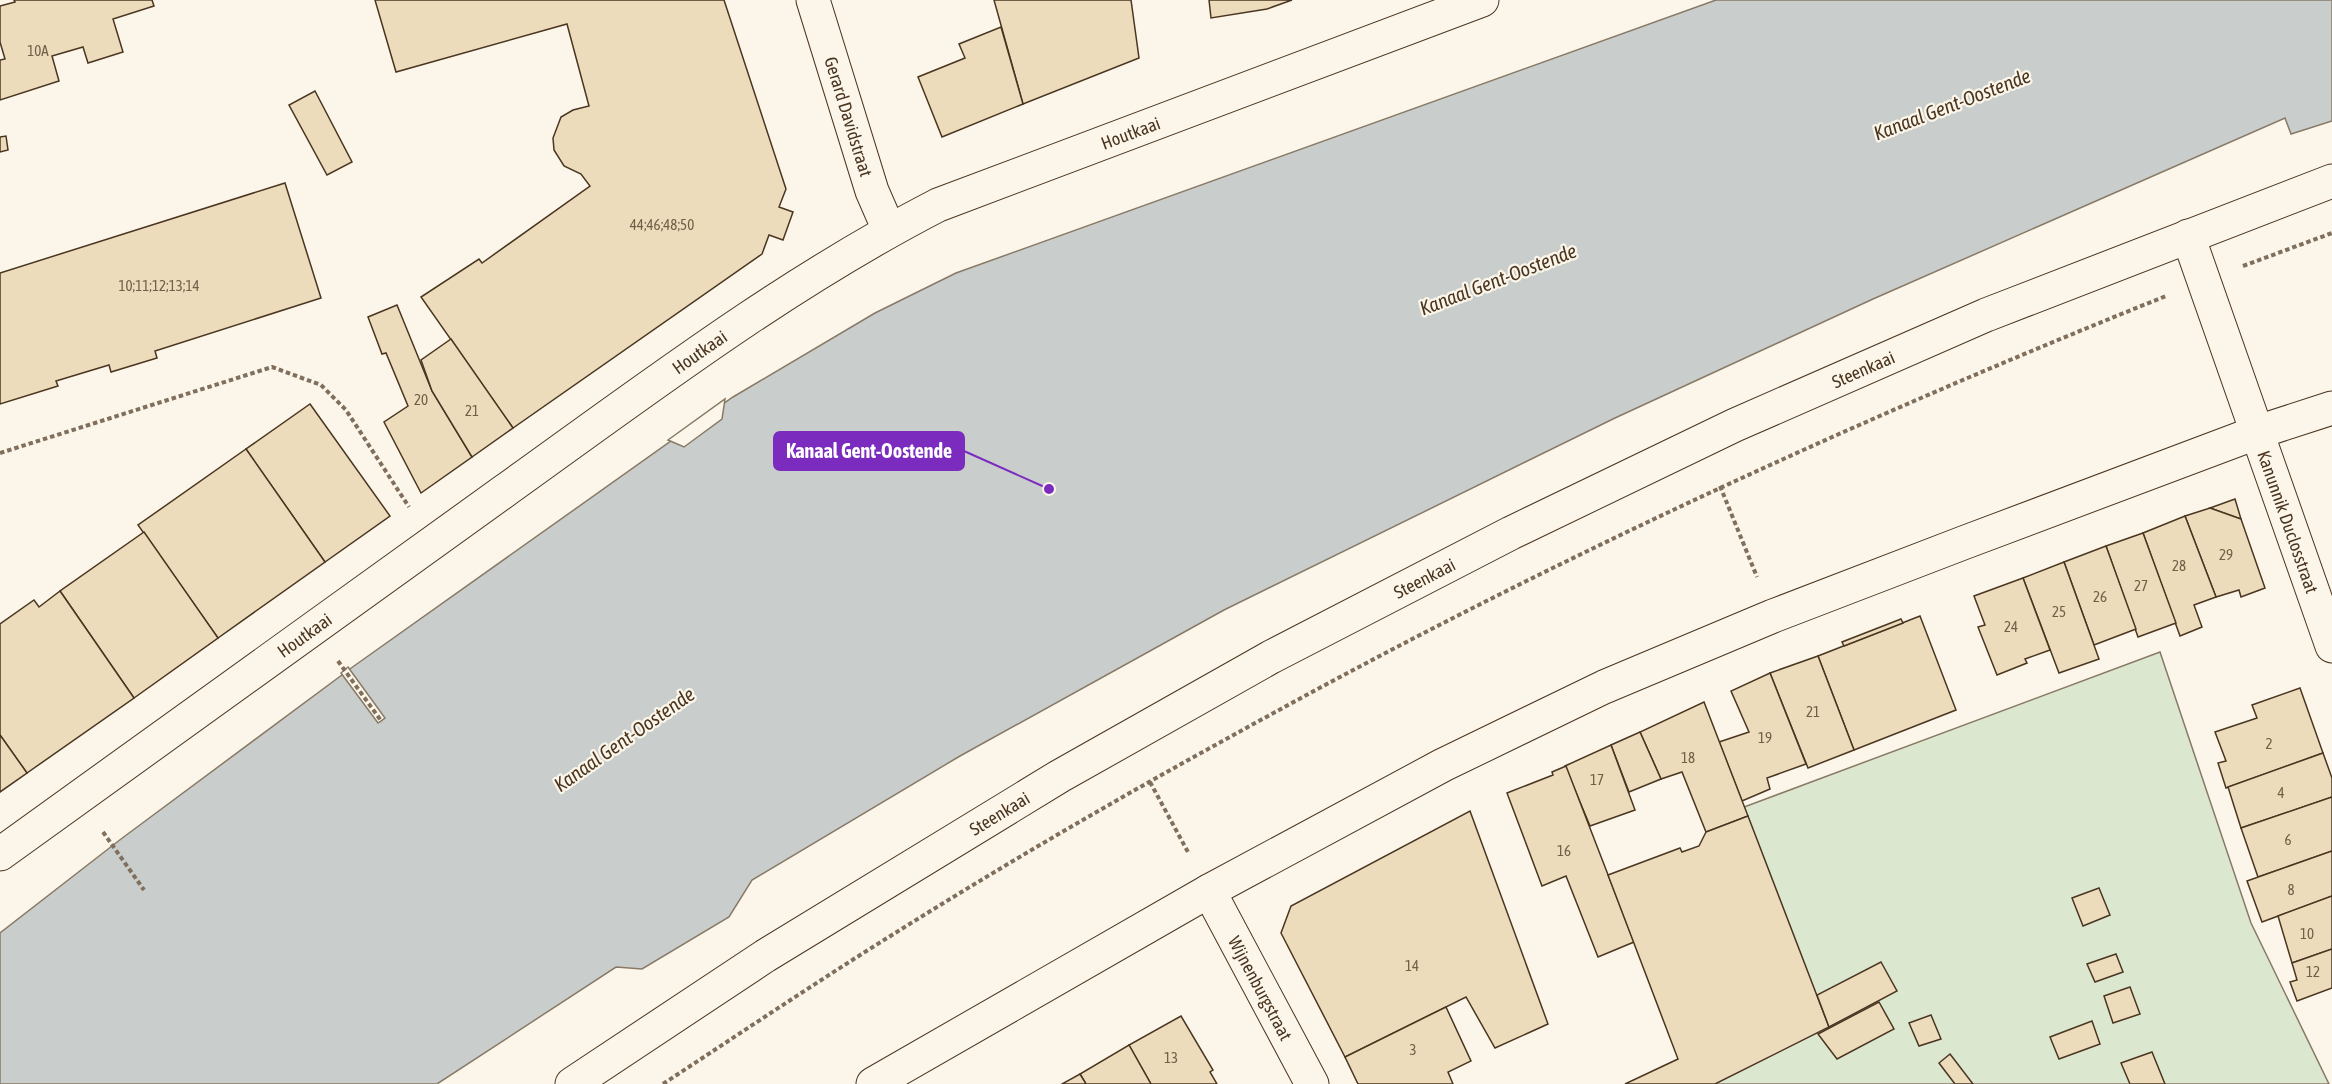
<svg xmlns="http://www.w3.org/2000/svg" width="2332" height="1084" font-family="'Asap Condensed',sans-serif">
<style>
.green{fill:#dce7d0;stroke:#887966;stroke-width:1.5}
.water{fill:#c9cecd;stroke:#887966;stroke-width:1.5}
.pier{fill:#fbf6e9;stroke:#887966;stroke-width:1.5}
.building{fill:#ecdcbc;stroke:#4a3520;stroke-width:1.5}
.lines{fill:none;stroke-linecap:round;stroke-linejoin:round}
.minor-casing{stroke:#4a3520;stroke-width:35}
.path{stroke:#7f6f5c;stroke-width:4;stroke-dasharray:4.5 3;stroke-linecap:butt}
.minor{stroke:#fbf6e9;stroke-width:33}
.labels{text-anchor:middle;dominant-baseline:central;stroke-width:4.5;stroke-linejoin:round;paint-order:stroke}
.number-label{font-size:15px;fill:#725f47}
.street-label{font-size:18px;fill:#4a3520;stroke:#fbf6e9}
.water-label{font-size:20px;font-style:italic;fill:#4a3520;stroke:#fbf6e9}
.leader{fill:none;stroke:#7b2cbf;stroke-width:2}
.callout-dot{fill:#7b2cbf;stroke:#fbf6e9;stroke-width:2}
.callout{fill:#7b2cbf;stroke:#7b2cbf;stroke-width:2}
.callout-label{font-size:20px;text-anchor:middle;font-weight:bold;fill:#fff}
</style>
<rect width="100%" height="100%" fill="#fbf6e9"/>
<path class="green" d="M 2160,652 L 2251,923 L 2329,1084 L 1689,1084 L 1736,810 Z"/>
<path class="water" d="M 1716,0 L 2332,0 L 2332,121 L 2291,134 L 2285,118 L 1873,299 L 1615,418 L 1224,610 L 960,756 L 752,880 L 729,917 L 642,969 L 616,967 L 437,1084 L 0,1084 L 0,933 L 121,839 L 354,666 L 733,397 L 875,313 L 956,273 Z"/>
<g class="pier">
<path d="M 725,399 L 722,419 L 684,447 L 668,440 Z"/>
<path d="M 348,667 L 385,718 L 378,723 L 341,673 Z"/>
</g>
<g class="building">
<path d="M 14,0 L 152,0 L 154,6 L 113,19 L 123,52 L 88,63 L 83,47 L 52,56 L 59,81 L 0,100 L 0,60 L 5,59 L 0,42 L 0,6 L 15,2 Z"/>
<path d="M 375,0 L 724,0 L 786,189 L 779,207 L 793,212 L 783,240 L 769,235 L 762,254 L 513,428 L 421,297 L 479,259 L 482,263 L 590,186 L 581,174 L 564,166 L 554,150 L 553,138 L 561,117 L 573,110 L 589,106 L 567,24 L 396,72 Z"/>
<path d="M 994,0 L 1131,0 L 1139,58 L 1023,104 Z"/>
<path d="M 1209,0 L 1292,0 L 1267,9 L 1211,18 Z"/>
<path d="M 1001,27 L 1023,104 L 942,137 L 918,77 L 965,58 L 959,44 Z"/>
<path d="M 315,91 L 352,162 L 327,175 L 289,105 Z"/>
<path d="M 6,136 L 8,150 L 0,152 L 0,137 Z"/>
<path d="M 285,183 L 321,298 L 155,351 L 157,358 L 111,372 L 109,365 L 56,381 L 58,386 L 0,404 L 0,273 Z"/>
<path d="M 397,305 L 432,391 L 472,457 L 421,493 L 384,422 L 408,406 L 386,353 L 382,354 L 368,317 Z"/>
<path d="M 451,339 L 513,428 L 472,457 L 432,391 L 421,360 Z"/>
<path d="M 310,404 L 390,516 L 325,562 L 246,449 Z"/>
<path d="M 246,449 L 325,562 L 218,638 L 138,525 Z"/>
<path d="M 2235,499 L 2241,519 L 2210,508 Z"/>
<path d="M 2210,508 L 2241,519 L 2265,588 L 2241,597 L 2239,590 L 2216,597 L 2185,516 Z"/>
<path d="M 2185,516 L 2216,597 L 2194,605 L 2202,627 L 2180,636 L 2143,533 Z"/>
<path d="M 144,532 L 218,638 L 134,698 L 60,591 Z"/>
<path d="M 2143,533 L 2176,623 L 2138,637 L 2106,546 Z"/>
<path d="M 2106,546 L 2136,629 L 2094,645 L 2064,562 Z"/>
<path d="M 2064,562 L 2099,659 L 2059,673 L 2023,578 Z"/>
<path d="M 2023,578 L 2050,650 L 2025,659 L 2027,663 L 1997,675 L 1978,627 L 1985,625 L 1974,596 Z"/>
<path d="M 60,591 L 134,698 L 27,773 L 0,735 L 0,624 L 34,600 L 39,607 Z"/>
<path d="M 1920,616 L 1956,710 L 1854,750 L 1818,656 Z"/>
<path d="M 1901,619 L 1903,623 L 1844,646 L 1842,642 Z"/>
<path d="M 1818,656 L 1854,750 L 1808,768 L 1770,673 Z"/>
<path d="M 1770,673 L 1806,764 L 1767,778 L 1770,789 L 1742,801 L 1719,742 L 1749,732 L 1731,691 Z"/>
<path d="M 2300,688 L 2323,753 L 2226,788 L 2218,763 L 2226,761 L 2215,732 L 2257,718 L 2252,705 Z"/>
<path d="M 1704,702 L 1748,816 L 1706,832 L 1682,772 L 1661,779 L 1640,732 Z"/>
<path d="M 1640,732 L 1661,779 L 1629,792 L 1611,745 Z"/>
<path d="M 0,735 L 27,773 L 0,792 Z"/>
<path d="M 1611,745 L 1635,810 L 1590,826 L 1565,766 Z"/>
<path d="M 2323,753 L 2332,778 L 2332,797 L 2241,828 L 2228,787 Z"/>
<path d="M 1566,766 L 1634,942 L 1598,957 L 1566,876 L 1542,886 L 1507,793 L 1553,775 L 1552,772 Z"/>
<path d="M 2332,797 L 2332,851 L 2258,877 L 2241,828 Z"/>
<path d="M 1470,811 L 1548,1024 L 1495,1048 L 1466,997 L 1345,1057 L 1281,933 L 1291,906 Z"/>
<path d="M 1748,816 L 1829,1027 L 1715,1084 L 1625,1084 L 1678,1059 L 1608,875 L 1680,848 L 1682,852 L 1699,846 L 1706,832 Z"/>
<path d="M 2332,851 L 2332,896 L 2262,922 L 2247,881 Z"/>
<path d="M 2099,888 L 2110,915 L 2083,926 L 2072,898 Z"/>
<path d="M 2332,896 L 2332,949 L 2292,963 L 2278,916 Z"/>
<path d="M 2332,949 L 2332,988 L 2297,1001 L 2290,982 L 2297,980 L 2292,963 Z"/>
<path d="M 2116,954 L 2123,972 L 2095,982 L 2087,964 Z"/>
<path d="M 1881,962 L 1897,991 L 1829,1027 L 1817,995 Z"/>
<path d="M 2130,987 L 2140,1014 L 2113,1023 L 2104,996 Z"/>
<path d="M 1879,1002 L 1894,1029 L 1837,1059 L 1818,1034 Z"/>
<path d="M 1446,1007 L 1471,1061 L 1448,1072 L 1453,1084 L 1358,1084 L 1345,1057 Z"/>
<path d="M 1931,1015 L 1941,1039 L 1919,1046 L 1909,1023 Z"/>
<path d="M 1181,1016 L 1213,1070 L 1210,1072 L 1217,1084 L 1151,1084 L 1129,1045 Z"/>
<path d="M 2092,1021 L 2100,1044 L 2059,1059 L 2050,1037 Z"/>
<path d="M 1129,1045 L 1151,1084 L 1086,1084 L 1080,1074 Z"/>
<path d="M 2152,1052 L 2165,1084 L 2130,1084 L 2121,1063 Z"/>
<path d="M 1950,1054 L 1973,1084 L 1955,1084 L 1939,1063 Z"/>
<path d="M 1080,1074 L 1086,1084 L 1062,1084 Z"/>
</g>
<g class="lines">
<g class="minor-casing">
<g id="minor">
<path id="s1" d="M 813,0 L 872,191 L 889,230"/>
<path id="s2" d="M 2188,236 L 2332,646"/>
<path id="s3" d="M 0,854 C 167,733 335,613 503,492 C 644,391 783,285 938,205 L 1482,0"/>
<path id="s4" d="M 1209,891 L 1312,1084"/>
<path id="s5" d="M 572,1084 L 765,956 L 1060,776 L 1271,657 L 1511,533 L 1735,425 L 1986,315 L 2332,181"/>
<path d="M 873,1084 L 1209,891 L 1443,765 L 1604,687 L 1773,616 L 1963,543 L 2258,432 L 2332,408"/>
</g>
</g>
<g class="path">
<path d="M 2243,266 L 2332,233"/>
<path d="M 0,453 L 272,367 L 321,385 L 346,410 L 409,507"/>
<path d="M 1720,486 L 1757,577"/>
<path d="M 338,661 L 382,722"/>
<path d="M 1150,782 L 1189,854"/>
<path d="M 103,832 L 144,890"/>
<path d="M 663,1084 C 739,1034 815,983 892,935 C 1005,864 1122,796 1239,732 C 1538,566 1849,423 2166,296"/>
</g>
<use href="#minor" class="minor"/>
</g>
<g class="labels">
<g class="number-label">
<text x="38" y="50">10A</text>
<text x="662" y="224">44;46;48;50</text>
<text x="159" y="285">10;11;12;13;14</text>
<text x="421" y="399">20</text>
<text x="472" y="410">21</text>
<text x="2226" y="554">29</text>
<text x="2179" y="565">28</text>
<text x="2141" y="585">27</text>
<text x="2100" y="596">26</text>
<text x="2059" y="611">25</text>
<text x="2011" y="626">24</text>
<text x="1813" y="711">21</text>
<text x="1765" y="737">19</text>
<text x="2269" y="743">2</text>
<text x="1688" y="757">18</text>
<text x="1597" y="779">17</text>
<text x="2281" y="792">4</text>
<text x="2288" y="839">6</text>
<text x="1564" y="850">16</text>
<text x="2291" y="889">8</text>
<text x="2307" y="933">10</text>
<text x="1412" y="965">14</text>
<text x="2313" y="971">12</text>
<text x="1413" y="1049">3</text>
<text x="1171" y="1057">13</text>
</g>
<g class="street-label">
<text stroke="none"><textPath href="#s1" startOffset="122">Gerard Davidstraat</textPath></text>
<text stroke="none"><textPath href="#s3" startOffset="1347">Houtkaai</textPath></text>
<text stroke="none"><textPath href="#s3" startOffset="861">Houtkaai</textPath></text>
<text stroke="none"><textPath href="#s5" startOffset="1478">Steenkaai</textPath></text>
<text stroke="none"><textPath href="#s2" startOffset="303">Kanunnik Duclosstraat</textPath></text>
<text stroke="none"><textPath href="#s5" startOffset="992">Steenkaai</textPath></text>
<text stroke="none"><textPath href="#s3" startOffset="375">Houtkaai</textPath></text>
<text stroke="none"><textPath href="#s5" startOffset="506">Steenkaai</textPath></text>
<text stroke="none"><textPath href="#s4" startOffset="110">Wijnenburgstraat</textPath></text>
</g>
<g class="water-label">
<text transform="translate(1952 104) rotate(-21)">Kanaal Gent-Oostende</text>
<text transform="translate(1498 279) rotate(-21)">Kanaal Gent-Oostende</text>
<text transform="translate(624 739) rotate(-35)">Kanaal Gent-Oostende</text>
</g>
</g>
<path class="leader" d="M1049 489L964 451"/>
<circle class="callout-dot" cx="1049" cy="489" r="6"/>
<rect class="callout" x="774" y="432" width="190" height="38" rx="6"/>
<g class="callout-label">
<text x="869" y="458">Kanaal Gent-Oostende</text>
</g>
</svg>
